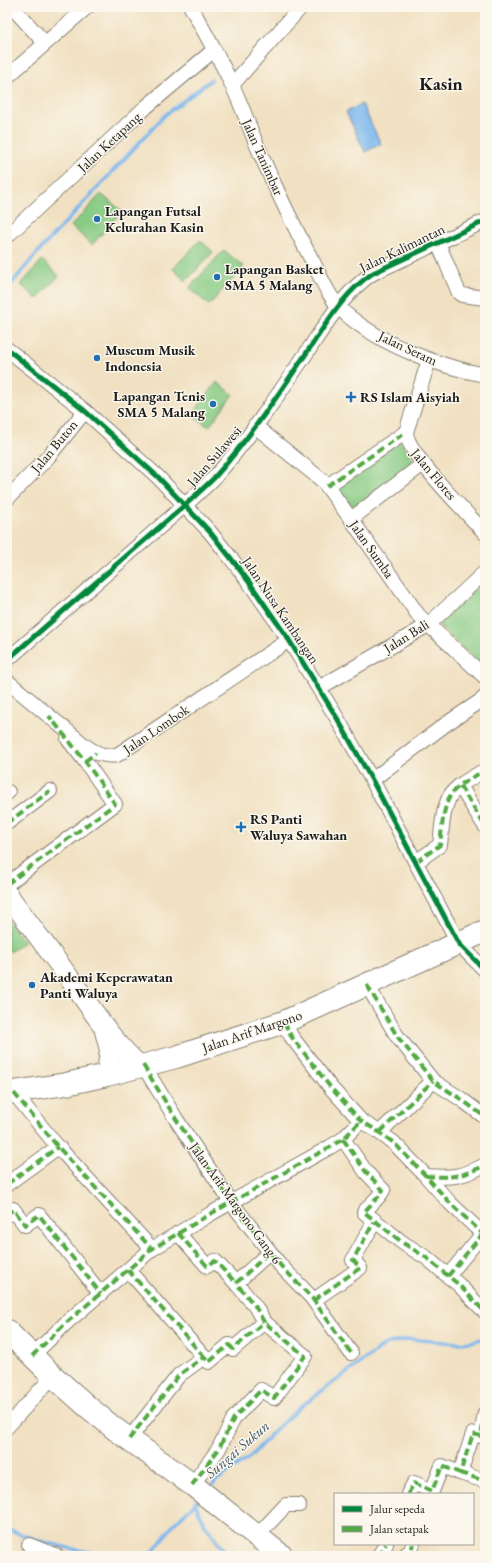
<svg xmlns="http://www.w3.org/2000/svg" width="492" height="1563" font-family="'EB Garamond',serif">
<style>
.green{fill:#88cb84;stroke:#527450}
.water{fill:#7cb7ed;stroke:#4c6a84}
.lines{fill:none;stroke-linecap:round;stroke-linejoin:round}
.stream{stroke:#7cb7ed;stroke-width:3.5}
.street-casing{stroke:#867e6f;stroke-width:16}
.secondary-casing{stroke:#867e6f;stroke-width:22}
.primary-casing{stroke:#867e6f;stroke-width:24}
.street{stroke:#fff;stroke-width:14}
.secondary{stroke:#fff;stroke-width:20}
.primary{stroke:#fff;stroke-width:22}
.quiet{stroke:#52a943;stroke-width:4;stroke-dasharray:8 4;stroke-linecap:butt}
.cycleway-casing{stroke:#fbf7ec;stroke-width:8}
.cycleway{stroke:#00873e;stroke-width:5}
.poi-dot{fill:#1f6fb2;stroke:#fbf7ec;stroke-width:1.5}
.labels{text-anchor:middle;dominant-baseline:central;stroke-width:3;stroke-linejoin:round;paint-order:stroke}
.street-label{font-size:14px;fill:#1c1c1c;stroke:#fbf7ec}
.poi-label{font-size:14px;font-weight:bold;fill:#1c1c1c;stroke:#fbf7ec;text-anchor:start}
.water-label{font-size:15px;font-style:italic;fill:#425a70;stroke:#fbf7ec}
.district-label{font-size:18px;font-weight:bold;fill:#1c1c1c;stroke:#fbf7ec}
</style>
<rect width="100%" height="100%" fill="#fbf7ec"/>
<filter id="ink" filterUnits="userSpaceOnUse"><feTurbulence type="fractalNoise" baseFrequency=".025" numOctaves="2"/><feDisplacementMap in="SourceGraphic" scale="8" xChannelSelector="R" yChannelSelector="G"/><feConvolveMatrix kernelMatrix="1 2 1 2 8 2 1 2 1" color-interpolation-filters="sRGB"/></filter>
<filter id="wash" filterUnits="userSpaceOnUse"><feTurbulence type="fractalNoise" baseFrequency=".012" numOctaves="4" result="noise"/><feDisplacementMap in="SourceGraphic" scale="16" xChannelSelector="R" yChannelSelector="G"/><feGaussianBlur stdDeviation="0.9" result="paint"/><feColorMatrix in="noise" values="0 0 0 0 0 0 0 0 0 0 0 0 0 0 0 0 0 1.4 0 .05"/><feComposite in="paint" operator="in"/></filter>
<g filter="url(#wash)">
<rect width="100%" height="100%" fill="#f1e1c2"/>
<g class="green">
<path d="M 101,194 L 122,211 L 92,245 L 71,226 Z"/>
<path d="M 200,240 L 213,252 L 186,281 L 173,269 Z"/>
<path d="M 224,250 L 244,267 L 209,305 L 189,288 Z"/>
<path d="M 42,260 L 59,276 L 37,299 L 21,285 Z"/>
<path d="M 217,382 L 233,394 L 209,427 L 192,415 Z"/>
<path d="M 400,441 L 415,462 L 353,508 L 337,487 Z"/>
<path d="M 485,579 L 485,669 L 440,627 L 439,624 Z"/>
<path d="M 7,919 L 24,942 L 10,952 L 7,948 Z"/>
</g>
<path class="water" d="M 362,104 L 381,144 L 365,152 L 346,112 Z"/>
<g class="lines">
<g class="stream">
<path d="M 7,289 L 38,252 L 165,115 L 211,80"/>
<path d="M 209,1489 L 217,1480 L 250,1457 L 276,1429 L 300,1407 L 386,1344 L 408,1339 L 458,1343 L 471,1342 L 485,1338"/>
<path d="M 195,1502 L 203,1522 L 228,1556"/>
<path d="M 7,1529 L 40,1541 L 68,1548 L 99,1554 L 143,1556 L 153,1552 L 173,1525 L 199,1499"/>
</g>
</g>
</g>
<g filter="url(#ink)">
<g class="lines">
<g class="street-casing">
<g id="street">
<path d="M 12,7 L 45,43"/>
<path d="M 191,7 C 205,33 220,59 232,85 C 243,108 251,132 261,155 C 277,191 294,227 313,262 C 322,280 331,302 347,315 C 384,346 438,366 485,375"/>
<path d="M 7,77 L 87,7"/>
<path d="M 232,85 L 301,7"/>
<path d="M 7,236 L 146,107 L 214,50"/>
<path d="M 438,243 L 459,293 L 462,295 L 485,298"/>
<path d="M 7,349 L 85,411 L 158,477 L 210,532 L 230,557 L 249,582 L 289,640 L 337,718 L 372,780 L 459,944 L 485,970"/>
<path d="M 429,360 L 406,432 C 407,454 468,514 485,533"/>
<path d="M 255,426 L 323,481 L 351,519 L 419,616 L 485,677"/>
<path d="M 327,486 L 406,432"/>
<path d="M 7,499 L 49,456 L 85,411"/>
<path d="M 351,519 L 423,464"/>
<path d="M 7,660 L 185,505 C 195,496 205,487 214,478 C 246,442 274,401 301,361 C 323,330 341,294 373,273 L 485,221"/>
<path d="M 7,681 L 84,745 C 95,753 103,757 117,755 L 289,640"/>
<path d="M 319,688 L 428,625 L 485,572"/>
<path d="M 372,780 L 446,724 L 482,700 L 485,697"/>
<path d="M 460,786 L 485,826"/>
<path d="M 7,793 L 8,792"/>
<path d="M 7,823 L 50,791"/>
<path d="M 416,862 L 440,845 C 442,830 442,811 450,796 C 456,785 474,777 485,770"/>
<path d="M 7,884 L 115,804 L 85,761 L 68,739"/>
<path d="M 367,985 L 397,1036 L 433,1081 L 461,1099 L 485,1117"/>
<path d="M 284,1022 L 291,1036 L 331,1088 L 361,1121 L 376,1130 L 394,1143 L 426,1176 L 450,1203 L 483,1234"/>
<path d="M 143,1065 L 176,1119 L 231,1202 L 281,1266 L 312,1298 L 351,1353"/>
<path d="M 14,1093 L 58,1147 L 152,1249"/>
<path d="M 380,1132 L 433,1081"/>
<path d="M 343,1139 L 366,1172 L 383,1190 L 379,1196 L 364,1212 L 403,1243 L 427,1258 L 442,1271 L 458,1284 L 485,1312"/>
<path d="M 426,1176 C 452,1178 462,1177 485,1165"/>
<path d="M 7,1184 L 58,1147"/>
<path d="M 7,1215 L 13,1209 L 25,1225 L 39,1215 L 101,1294"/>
<path d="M 178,1233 L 207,1266 L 215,1261 L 236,1283 L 270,1252"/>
<path d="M 128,1270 L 204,1357"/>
<path d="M 448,1276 L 485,1231"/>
<path d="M 314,1300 L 360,1268 L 353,1260 L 374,1222"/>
<path d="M 32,1356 L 66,1323 L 152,1249 L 212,1213 L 330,1147 L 343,1139 L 361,1121"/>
<path d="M 7,1427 L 53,1376"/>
<path d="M 129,1439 L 179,1375 L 204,1357 L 209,1362 L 229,1345 L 233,1349 L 264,1322 L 255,1306 L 236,1283"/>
<path d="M 460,1473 L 485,1481"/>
<path d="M 192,1485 L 218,1450 L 234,1418 L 261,1390 L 274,1398 L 305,1356 L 264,1322"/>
<path d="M 408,1494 L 414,1483 L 432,1491 L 442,1466 L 460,1473 L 473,1434 L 481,1436 L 485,1413"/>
<path d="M 257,1536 L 286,1505 L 299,1505"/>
<path d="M 29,1545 L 57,1556"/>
<path d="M 379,1556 L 386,1544"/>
<path d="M 406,1556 L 406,1554 L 410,1554 L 413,1544"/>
</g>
</g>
<g class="secondary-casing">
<g id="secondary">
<path d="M 7,894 C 29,924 51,953 73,983 C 94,1012 112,1042 140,1066"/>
<path d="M 105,1031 L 110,1050 L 107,1075"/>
</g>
</g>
<g class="primary-casing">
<g id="primary">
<path d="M 7,1093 L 66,1084 L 107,1075 L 176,1057 L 284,1022 L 485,931"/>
<path d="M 7,1331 L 53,1376 L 88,1407 L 115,1429 L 194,1486 L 282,1556"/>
</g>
</g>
<use href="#street" class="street"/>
<use href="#secondary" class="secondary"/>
<use href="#primary" class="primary"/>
<g class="quiet">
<path d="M 327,486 L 406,432"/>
<path d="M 85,761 L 96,753"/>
<path d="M 460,786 L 485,826"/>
<path d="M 7,793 L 8,792"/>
<path d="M 7,823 L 50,791"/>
<path d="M 416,862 L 440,845 C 442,830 442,811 450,796 C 456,785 474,777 485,770"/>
<path d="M 7,884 L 115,804 L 85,761 L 49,716"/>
<path d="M 367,985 L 397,1036 L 433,1081 L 461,1099 L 485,1117"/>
<path d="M 284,1022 L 291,1036 L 331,1088 L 361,1121 L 376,1130 L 394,1143 L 426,1176 L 450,1203 L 483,1234"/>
<path d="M 143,1065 L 176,1119 L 231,1202 L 281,1266 L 312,1298 L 351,1353"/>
<path d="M 7,1089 L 11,1093"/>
<path d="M 14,1093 L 58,1147 L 152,1249"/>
<path d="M 380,1132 L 433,1081"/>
<path d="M 343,1139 L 366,1172 L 383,1190 L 379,1196 L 364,1212 L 403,1243 L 427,1258 L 442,1271 L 458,1284 L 485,1312"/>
<path d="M 426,1176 C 452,1178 462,1177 485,1165"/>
<path d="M 7,1184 L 58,1147"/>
<path d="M 7,1215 L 13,1209 L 25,1225 L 39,1215 L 101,1294"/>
<path d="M 178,1233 L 207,1266 L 215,1261 L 236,1283 L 270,1252"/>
<path d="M 128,1270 L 204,1357"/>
<path d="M 448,1276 L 485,1231"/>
<path d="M 314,1300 L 360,1268 L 353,1260 L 374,1222"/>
<path d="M 32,1356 L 66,1323 L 152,1249 L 212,1213 L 330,1147 L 343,1139 L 361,1121"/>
<path d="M 129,1439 L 179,1375 L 204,1357 L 209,1362 L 229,1345 L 233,1349 L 264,1322 L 255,1306 L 236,1283"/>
<path d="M 460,1473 L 485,1481"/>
<path d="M 192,1485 L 218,1450 L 234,1418 L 261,1390 L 274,1398 L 305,1356 L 264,1322"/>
<path d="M 408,1494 L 414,1483 L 432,1491 L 442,1466 L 460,1473 L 473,1434 L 481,1436 L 485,1413"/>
<path d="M 379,1556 L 386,1544"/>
<path d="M 406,1556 L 406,1554 L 410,1554 L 413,1544"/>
</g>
<g class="cycleway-casing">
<g id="cycleway">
<path d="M 7,349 L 85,411 L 158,477 L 210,532 L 230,557 L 249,582 L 289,640 L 337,718 L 372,780 L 459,944 L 485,970"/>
<path d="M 7,660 L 185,505 C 195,496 205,487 214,478 C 246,442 274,401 301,361 C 323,330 341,294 373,273 L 485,221"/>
</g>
</g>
<use href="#cycleway" class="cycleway"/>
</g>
</g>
<g class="poi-dot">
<circle cx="97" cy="219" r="4"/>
<circle cx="217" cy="277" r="4"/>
<circle cx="97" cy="358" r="4"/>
<path d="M349 391h4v4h4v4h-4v4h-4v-4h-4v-4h4z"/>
<circle cx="213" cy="404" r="4"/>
<path d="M239 821h4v4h4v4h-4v4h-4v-4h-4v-4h4z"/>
<circle cx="32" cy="985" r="4"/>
</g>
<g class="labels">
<g class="street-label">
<text transform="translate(109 142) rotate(-43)">Jalan Ketapang</text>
<text transform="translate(263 157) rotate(66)">Jalan Tanimbar</text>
<text transform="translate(402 248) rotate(-26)">Jalan Kalimantan</text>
<text transform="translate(408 348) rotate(25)">Jalan Seram</text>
<text transform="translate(54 446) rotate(-50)">Jalan Buton</text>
<text transform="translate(214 456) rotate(-49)">Jalan Sulawesi</text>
<text transform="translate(434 474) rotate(50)">Jalan Flores</text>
<text transform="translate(372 549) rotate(55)">Jalan Sumba</text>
<text transform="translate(281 610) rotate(56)">Jalan Nusa Kambangan</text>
<text transform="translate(406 636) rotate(-32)">Jalan Bali</text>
<text transform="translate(156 729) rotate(-34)">Jalan Lombok</text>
<text transform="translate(252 1031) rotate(-19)">Jalan Arif Margono</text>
<text transform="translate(236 1203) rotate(54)">Jalan Arif Margono Gang 6</text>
</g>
<g class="poi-label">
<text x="105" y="211">Lapangan Futsal<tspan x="105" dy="16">Kelurahan Kasin</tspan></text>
<text x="225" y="269">Lapangan Basket<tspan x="225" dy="16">SMA 5 Malang</tspan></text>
<text x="105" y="350">Museum Musik<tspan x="105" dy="16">Indonesia</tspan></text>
<text x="205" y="396" text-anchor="end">Lapangan Tenis<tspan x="205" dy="16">SMA 5 Malang</tspan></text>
<text x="360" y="397">RS Islam Aisyiah</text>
<text x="250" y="819">RS Panti<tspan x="250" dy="16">Waluya Sawahan</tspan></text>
<text x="40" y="977">Akademi Keperawatan<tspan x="40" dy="16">Panti Waluya</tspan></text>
</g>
<g class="water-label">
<text transform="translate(237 1449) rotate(-41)">Sungai Sukun</text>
</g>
<g class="district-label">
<text x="441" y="83">Kasin</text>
</g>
</g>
<rect width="492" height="1563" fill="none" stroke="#fbf7ec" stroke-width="24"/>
<rect x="334" y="1493" width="140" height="52" fill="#fbf7ec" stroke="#a29f99"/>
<rect x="342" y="1506" width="20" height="6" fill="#00873e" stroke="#a29f99"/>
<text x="370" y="1513" font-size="12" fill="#1c1c1c">Jalur sepeda</text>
<rect x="342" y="1526" width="20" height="6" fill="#52a943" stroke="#a29f99"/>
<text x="370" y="1533" font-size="12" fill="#1c1c1c">Jalan setapak</text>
</svg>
